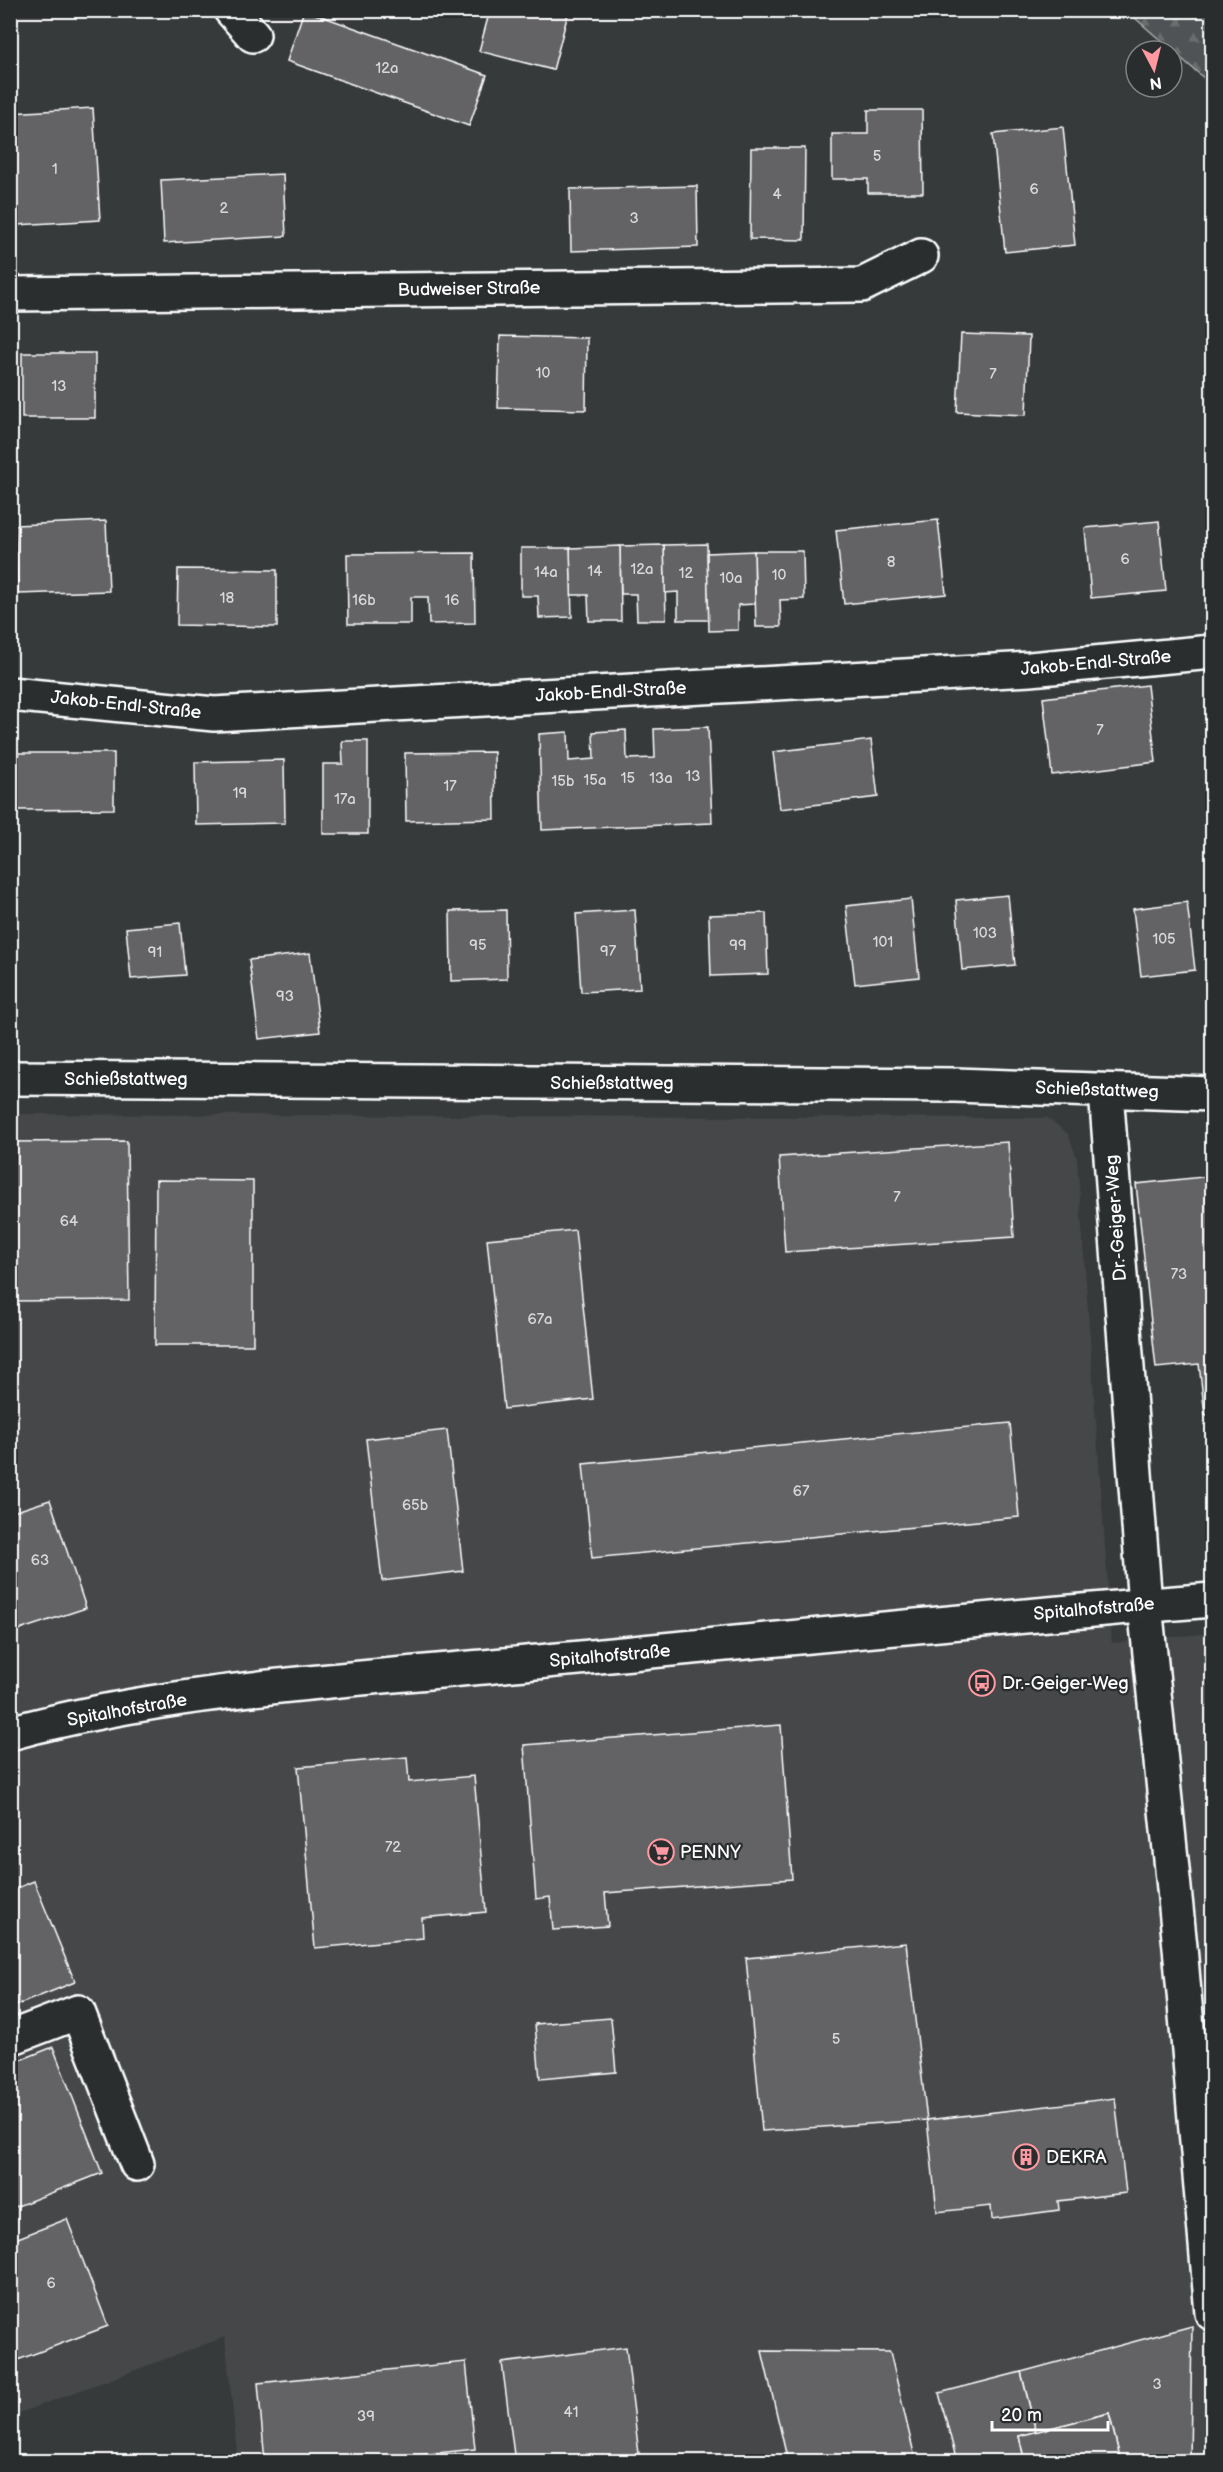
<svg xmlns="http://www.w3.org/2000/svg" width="1223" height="2472" font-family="'Balsamiq Sans',sans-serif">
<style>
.built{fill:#444748}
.forest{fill:url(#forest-firs);stroke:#a8a9aa;stroke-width:1.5}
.building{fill:#636465;stroke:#fff;stroke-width:1.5}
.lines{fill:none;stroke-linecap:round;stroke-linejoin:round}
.minor-casing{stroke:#fff;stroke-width:38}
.minor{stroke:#2a2d2e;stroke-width:33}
.labels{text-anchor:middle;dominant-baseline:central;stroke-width:4.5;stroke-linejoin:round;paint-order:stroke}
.number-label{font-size:15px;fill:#d8d8d8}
.street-label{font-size:18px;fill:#fff;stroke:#2a2d2e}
.poi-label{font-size:18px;fill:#fff;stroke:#2a2d2e;text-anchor:start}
</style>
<defs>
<pattern id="forest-firs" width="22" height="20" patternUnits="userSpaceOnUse" patternTransform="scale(1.5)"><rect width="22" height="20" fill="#505354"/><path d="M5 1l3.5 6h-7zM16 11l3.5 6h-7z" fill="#6a6d6e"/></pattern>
</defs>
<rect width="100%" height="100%" fill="#373a3b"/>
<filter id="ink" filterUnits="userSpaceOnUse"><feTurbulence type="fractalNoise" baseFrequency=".0167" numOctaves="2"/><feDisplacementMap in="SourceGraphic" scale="12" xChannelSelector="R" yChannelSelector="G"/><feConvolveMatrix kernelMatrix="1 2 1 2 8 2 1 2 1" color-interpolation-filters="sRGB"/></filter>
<g filter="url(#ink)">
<path class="built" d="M 11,1114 L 1048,1118 L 1068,1134 L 1077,1158 L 1112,1643 L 1212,1633 L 1212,2461 L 238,2461 L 225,2337 L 11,2416 Z"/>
<path class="forest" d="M 1127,11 L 1212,11 L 1212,85 Z"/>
<g class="building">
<path d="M 304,10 L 487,75 L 469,126 L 287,61 Z"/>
<path d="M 490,10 L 569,10 L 553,70 L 479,51 Z"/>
<path d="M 93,108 L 100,220 L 17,225 L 10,113 Z"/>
<path d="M 868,110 L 922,110 L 923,193 L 868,193 L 868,179 L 832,179 L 832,134 L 868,134 Z"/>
<path d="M 1063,127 L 1075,245 L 1005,252 L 993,134 Z"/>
<path d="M 751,148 L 805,148 L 804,240 L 750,239 Z"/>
<path d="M 283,174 L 286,236 L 164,243 L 161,180 Z"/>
<path d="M 697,186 L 698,247 L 571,251 L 570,189 Z"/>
<path d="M 961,334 L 1029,336 L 1026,415 L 957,412 Z"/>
<path d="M 500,336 L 587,338 L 586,410 L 498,408 Z"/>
<rect x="22" y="353" width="73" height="65"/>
<path d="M 938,520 L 946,594 L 844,604 L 836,530 Z"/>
<path d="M 106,521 L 109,591 L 18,594 L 15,525 Z"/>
<path d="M 1159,521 L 1166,591 L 1091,598 L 1085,528 Z"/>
<path d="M 707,544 L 709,620 L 678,620 L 678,592 L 665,593 L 664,545 Z"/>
<path d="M 664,545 L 666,620 L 637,620 L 636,594 L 621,594 L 620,546 Z"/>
<path d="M 620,546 L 621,621 L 589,621 L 588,595 L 571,595 L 570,548 Z"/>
<path d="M 521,548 L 570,548 L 572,617 L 539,618 L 538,596 L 521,596 Z"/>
<path d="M 754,551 L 803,551 L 804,599 L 780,600 L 781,627 L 756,627 Z"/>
<path d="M 754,551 L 755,604 L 738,605 L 738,630 L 709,631 L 707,553 Z"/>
<path d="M 474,553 L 475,623 L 429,624 L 428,597 L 411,597 L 411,624 L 348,624 L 347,554 Z"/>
<path d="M 178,569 L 277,570 L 277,627 L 177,625 Z"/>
<path d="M 1147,685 L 1156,762 L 1052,775 L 1043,698 Z"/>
<path d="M 708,727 L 712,823 L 542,830 L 539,734 L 568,732 L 569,761 L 594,759 L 593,732 L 626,730 L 627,759 L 655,758 L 654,729 Z"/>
<path d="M 871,740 L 878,797 L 780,809 L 773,752 Z"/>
<path d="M 342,741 L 368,741 L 368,834 L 323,834 L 323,764 L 343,764 Z"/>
<path d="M 494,752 L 495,819 L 406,821 L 405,753 Z"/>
<path d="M 18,753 L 114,753 L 114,809 L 18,810 Z"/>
<path d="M 284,760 L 285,823 L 196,825 L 195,762 Z"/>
<path d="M 1008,895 L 1015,965 L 962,970 L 956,900 Z"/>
<path d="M 911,899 L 919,977 L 855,984 L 846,906 Z"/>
<path d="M 1187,902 L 1195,970 L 1141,976 L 1133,909 Z"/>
<path d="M 506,910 L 507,979 L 451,981 L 450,911 Z"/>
<path d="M 635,910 L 640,989 L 581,992 L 576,914 Z"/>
<path d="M 766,913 L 768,974 L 711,976 L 709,915 Z"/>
<path d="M 180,923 L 185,975 L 131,979 L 126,928 Z"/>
<path d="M 310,953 L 320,1032 L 259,1039 L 249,960 Z"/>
<path d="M 127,1141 L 129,1300 L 10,1301 L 10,1142 Z"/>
<path d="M 1008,1142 L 1014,1237 L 785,1252 L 779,1157 Z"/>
<path d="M 1212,1176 L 1212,1414 L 1205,1415 L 1199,1364 L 1156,1368 L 1136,1184 Z"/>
<path d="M 156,1180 L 253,1181 L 253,1345 L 155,1345 Z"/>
<path d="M 575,1230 L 593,1399 L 504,1409 L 487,1239 Z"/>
<path d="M 1010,1423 L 1019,1517 L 592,1558 L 583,1464 Z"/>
<path d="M 447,1430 L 463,1571 L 382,1581 L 366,1439 Z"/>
<path d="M 50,1500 L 86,1608 L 10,1633 L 10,1513 Z"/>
<path d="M 781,1725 L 792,1879 L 605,1893 L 608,1926 L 553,1930 L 550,1897 L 536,1899 L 524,1745 Z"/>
<path d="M 407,1757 L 409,1782 L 474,1776 L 486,1912 L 422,1918 L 423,1938 L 315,1948 L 298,1767 Z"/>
<path d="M 34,1881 L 75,1982 L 10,2008 L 10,1891 Z"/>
<path d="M 906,1943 L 927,2120 L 762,2131 L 746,1958 Z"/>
<path d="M 611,2018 L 616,2072 L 540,2079 L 535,2024 Z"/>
<path d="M 53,2047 L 102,2173 L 10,2209 L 10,2064 Z"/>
<path d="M 1115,2098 L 1126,2193 L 1058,2201 L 1059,2210 L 992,2219 L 991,2206 L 937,2212 L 927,2120 Z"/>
<path d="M 67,2219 L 108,2326 L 10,2363 L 10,2241 Z"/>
<path d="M 1192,2326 L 1190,2462 L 1121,2462 L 1109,2413 L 1036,2432 L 1021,2372 Z"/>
<path d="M 626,2347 L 640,2462 L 515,2462 L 502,2363 Z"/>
<path d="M 762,2351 L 890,2352 L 916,2462 L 788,2462 Z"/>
<path d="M 466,2362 L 475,2449 L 354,2462 L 265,2462 L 258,2383 Z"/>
<path d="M 1021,2372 L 1036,2432 L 1019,2436 L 1025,2462 L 957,2462 L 939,2393 Z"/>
<path d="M 1109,2413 L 1121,2462 L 1025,2462 L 1019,2436 Z"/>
</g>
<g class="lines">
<g class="minor-casing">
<g id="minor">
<path d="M 231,10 L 253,35"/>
<path d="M 10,294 L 862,285 L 921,256"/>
<path d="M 10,694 L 214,714 L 1030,669 L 1212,652"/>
<path d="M 10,1078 L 955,1085 L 1212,1094"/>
<path d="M 1106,1091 L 1145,1605 L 1180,1947 L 1212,2313"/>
<path d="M 10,1733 C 170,1689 340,1681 504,1665 C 740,1643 976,1619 1212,1600"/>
<path d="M 10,2038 L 78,2012 L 137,2164"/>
</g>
</g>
<use href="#minor" class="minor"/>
</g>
</g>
<defs>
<g id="bus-ring" transform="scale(1.35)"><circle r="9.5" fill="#2a2d2e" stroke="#ff9aa2" stroke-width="1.5"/><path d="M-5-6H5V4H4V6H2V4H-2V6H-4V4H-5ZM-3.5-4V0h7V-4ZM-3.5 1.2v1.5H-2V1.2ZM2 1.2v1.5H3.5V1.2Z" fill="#ff9aa2"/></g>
<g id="supermarket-ring" transform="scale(1.35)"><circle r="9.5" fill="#2a2d2e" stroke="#ff9aa2" stroke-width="1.5"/><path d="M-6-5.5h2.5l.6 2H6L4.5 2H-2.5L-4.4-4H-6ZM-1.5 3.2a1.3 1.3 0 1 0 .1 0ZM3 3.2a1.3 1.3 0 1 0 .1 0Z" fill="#ff9aa2"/></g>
<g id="building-ring" transform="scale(1.35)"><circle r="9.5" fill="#2a2d2e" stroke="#ff9aa2" stroke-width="1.5"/><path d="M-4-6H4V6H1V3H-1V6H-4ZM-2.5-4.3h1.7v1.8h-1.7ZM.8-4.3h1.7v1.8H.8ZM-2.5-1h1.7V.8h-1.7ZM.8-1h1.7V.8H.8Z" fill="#ff9aa2"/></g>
</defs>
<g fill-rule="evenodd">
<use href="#bus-ring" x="982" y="1683"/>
<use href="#supermarket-ring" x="661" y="1852"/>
<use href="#building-ring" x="1026" y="2157"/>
</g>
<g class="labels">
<g class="number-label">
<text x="387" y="68">12a</text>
<text x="877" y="156">5</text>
<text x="55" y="169">1</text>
<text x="1034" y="189">6</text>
<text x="777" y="194">4</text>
<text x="224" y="208">2</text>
<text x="634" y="218">3</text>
<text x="543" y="373">10</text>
<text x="993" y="374">7</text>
<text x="59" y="386">13</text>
<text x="1125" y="559">6</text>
<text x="891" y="562">8</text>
<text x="642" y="569">12a</text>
<text x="595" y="571">14</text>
<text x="546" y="572">14a</text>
<text x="686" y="573">12</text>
<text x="779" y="575">10</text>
<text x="731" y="578">10a</text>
<text x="227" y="598">18</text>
<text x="364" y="600">16b</text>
<text x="452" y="600">16</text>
<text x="1100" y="730">7</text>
<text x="693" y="776">13</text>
<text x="628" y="778">15</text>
<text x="661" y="778">13a</text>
<text x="595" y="780">15a</text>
<text x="563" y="781">15b</text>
<text x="450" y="786">17</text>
<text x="240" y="793">19</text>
<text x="345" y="799">17a</text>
<text x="985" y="933">103</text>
<text x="1164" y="939">105</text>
<text x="883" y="942">101</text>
<text x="478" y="945">95</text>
<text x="738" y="945">99</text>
<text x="608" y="951">97</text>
<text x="155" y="952">91</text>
<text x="285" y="996">93</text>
<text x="897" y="1197">7</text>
<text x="69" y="1221">64</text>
<text x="1179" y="1274">73</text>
<text x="540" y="1319">67a</text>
<text x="801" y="1491">67</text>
<text x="415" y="1505">65b</text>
<text x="40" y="1560">63</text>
<text x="393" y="1847">72</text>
<text x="836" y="2039">5</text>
<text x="51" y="2283">6</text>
<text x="1157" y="2384">3</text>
<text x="571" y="2412">41</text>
<text x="366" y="2416">39</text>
</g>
<g class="street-label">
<text transform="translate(469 289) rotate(-1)">Budweiser Straße</text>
<text transform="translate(1096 663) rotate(-5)">Jakob-Endl-Straße</text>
<text transform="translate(611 692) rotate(-3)">Jakob-Endl-Straße</text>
<text transform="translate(126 705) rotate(6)">Jakob-Endl-Straße</text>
<text x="126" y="1079">Schießstattweg</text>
<text x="612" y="1083">Schießstattweg</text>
<text transform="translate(1097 1090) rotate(2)">Schießstattweg</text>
<text transform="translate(1116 1218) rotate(-94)">Dr.-Geiger-Weg</text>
<text transform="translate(1094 1609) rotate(-5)">Spitalhofstraße</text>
<text transform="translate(610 1656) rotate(-5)">Spitalhofstraße</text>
<text transform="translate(127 1710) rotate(-10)">Spitalhofstraße</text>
</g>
<g class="poi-label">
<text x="1002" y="1683">Dr.-Geiger-Weg</text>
<text x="680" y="1852">PENNY</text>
<text x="1046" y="2157">DEKRA</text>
</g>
</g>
<rect width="1223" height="2472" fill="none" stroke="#2a2d2e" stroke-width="36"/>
<rect x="18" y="18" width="1187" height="2436" fill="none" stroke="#fff" stroke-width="2" filter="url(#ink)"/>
<g transform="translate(1154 69) rotate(173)"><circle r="28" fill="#2a2d2e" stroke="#7f8182" stroke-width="1.5"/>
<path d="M0-4.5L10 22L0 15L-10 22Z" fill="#ff9aa2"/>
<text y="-9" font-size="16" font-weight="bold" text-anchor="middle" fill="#ffffff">N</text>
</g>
<path d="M992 2421v9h116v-9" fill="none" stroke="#ffffff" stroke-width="3"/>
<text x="1001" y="2421" font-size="18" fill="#ffffff" stroke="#2a2d2e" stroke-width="4.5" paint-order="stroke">20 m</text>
</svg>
